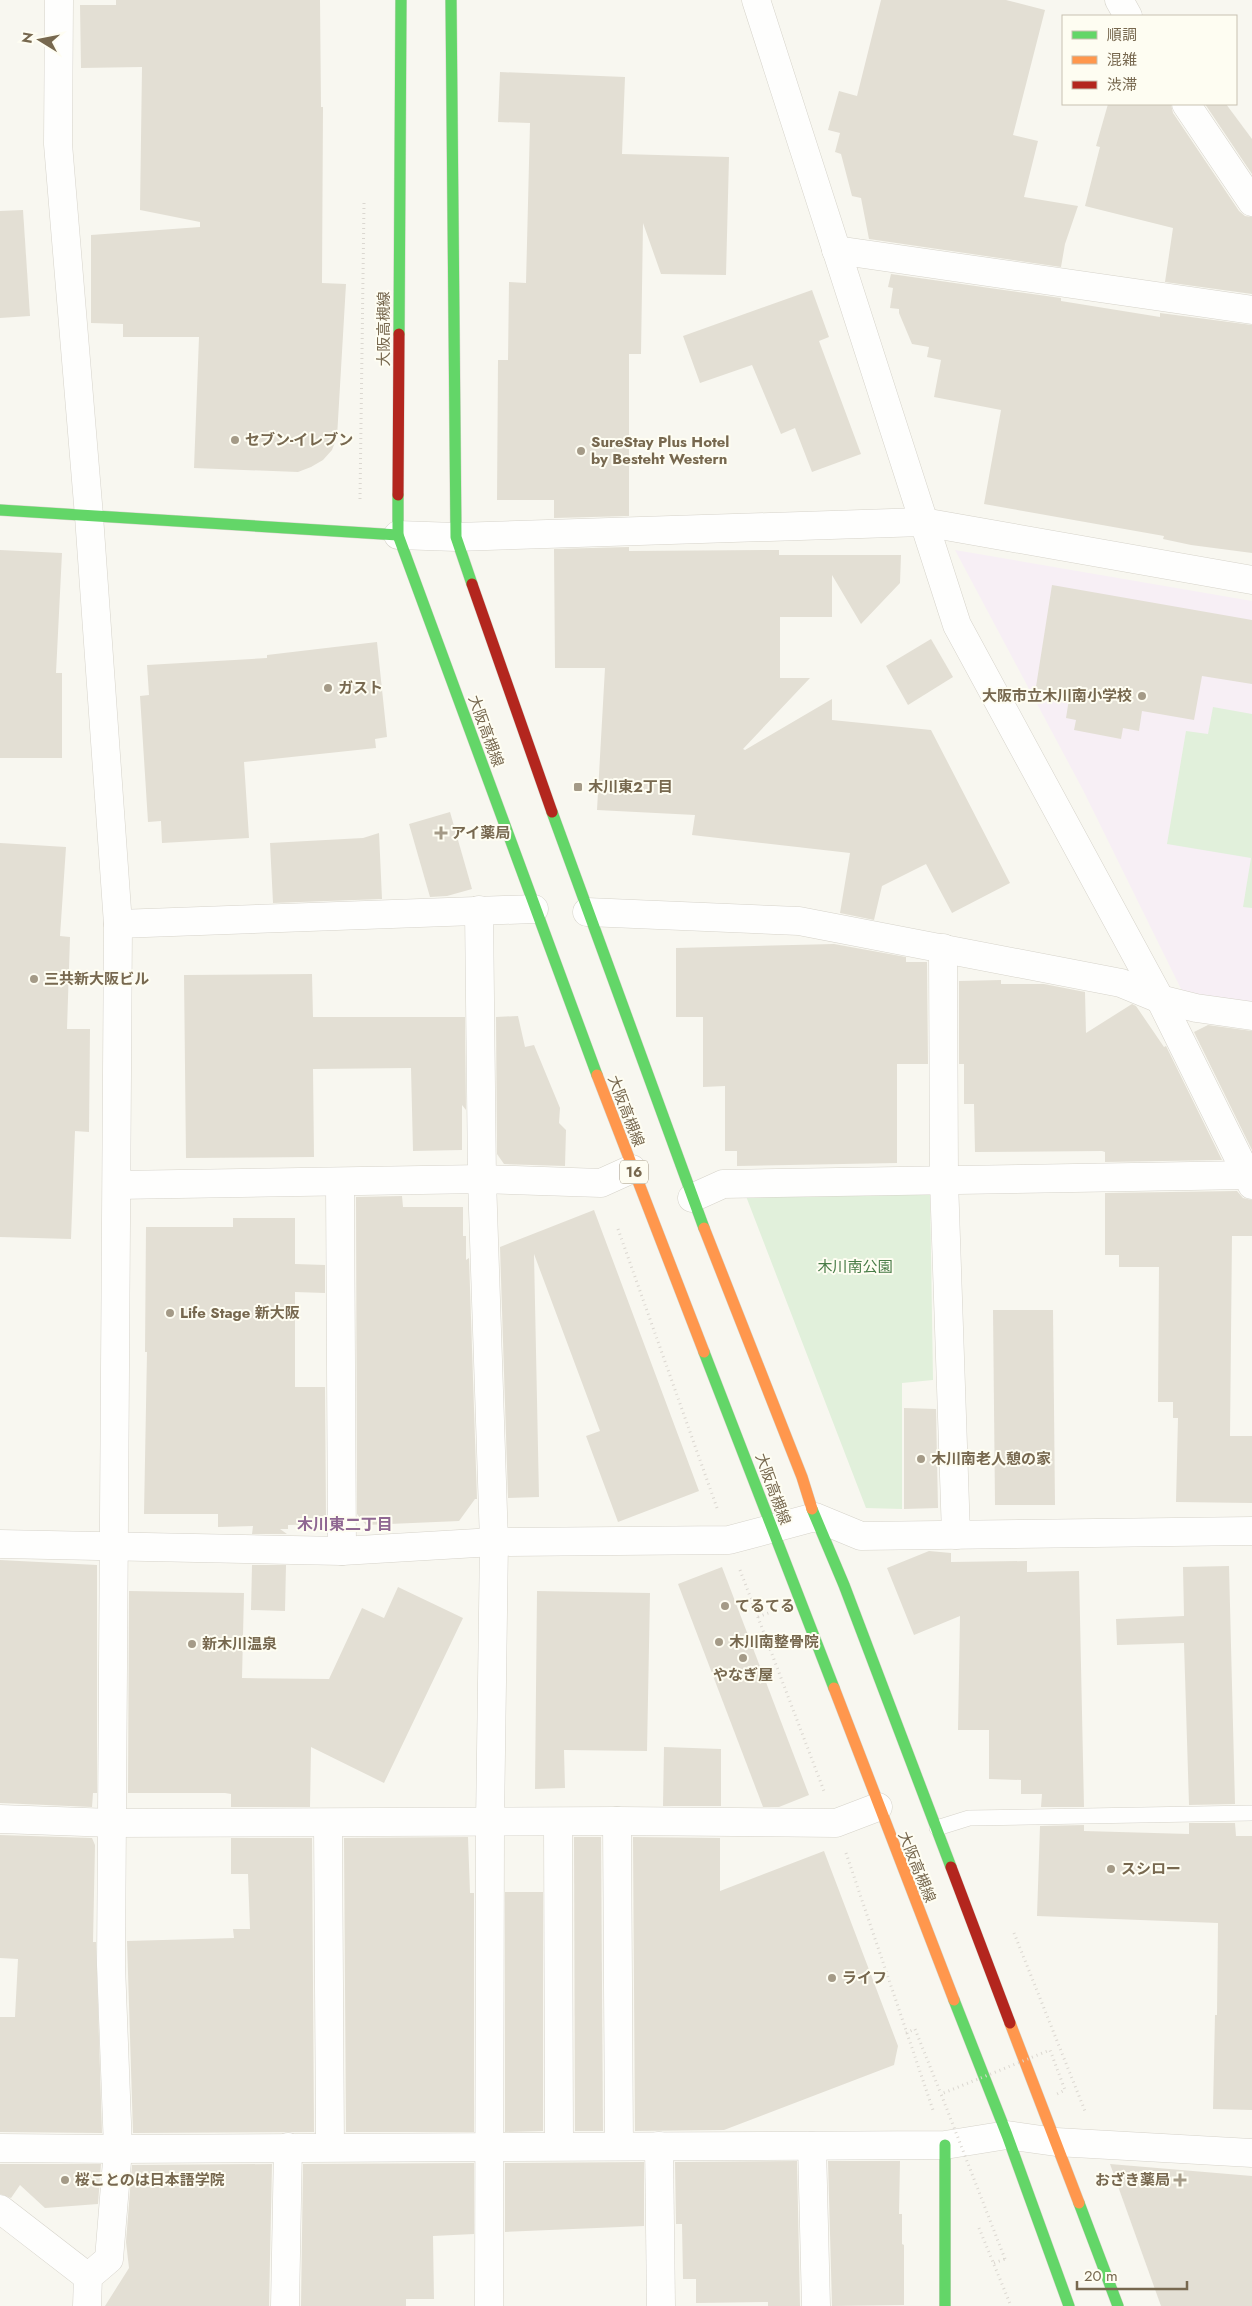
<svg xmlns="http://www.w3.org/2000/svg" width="1252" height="2306" font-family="Jost,'Noto Sans JP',sans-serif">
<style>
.education{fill:#f7eff5}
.green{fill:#e1f0db}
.building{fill:#e3dfd4}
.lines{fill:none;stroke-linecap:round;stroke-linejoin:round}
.lane-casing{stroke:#d6d3ca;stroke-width:16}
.street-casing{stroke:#d6d3ca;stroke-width:29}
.fast-casing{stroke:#d6d3ca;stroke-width:12}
.slow-casing{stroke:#d6d3ca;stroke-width:12}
.jam-casing{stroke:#d6d3ca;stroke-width:12}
.path{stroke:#dbd7d0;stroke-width:3;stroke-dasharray:1 4;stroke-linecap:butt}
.lane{stroke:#fefefd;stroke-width:15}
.street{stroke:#fefefd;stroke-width:28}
.fast{stroke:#63d668;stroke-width:11}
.slow{stroke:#ff974d;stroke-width:11}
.jam{stroke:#b3261e;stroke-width:11}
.path-bridge{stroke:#dbd7d0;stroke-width:3;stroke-dasharray:1 4;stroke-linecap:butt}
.poi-dot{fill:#a49a87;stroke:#fefdf2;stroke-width:2}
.labels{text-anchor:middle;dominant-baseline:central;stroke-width:4;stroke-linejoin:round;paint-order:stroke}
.shield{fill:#fefdf2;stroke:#a09580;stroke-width:1}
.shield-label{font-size:14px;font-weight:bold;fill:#77684f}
.street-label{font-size:15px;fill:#77684f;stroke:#fefdf2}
.poi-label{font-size:15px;font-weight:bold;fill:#77684f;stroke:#fefdf2;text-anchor:start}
.park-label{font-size:15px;fill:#487c47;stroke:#fefdf2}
.neighbourhood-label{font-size:16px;font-weight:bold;fill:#8f6792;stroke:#fefdf2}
</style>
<rect width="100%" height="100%" fill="#f8f7f0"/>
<path class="education" d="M 955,550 L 1252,601 L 1252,1009 L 1186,999 L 1083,790 Z"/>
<g class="green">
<path d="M 1213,707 L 1252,714 L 1252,908 L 1243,907 L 1251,858 L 1167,844 L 1186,731 L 1208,734 Z"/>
<path d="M 930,1189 L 933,1380 L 902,1383 L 902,1509 L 866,1508 L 744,1191 Z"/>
</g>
<g class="building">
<path d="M 116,0 L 320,0 L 321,107 L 323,107 L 322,283 L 346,284 L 337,437 L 332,450 L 323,460 L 311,467 L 298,472 L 194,468 L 199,337 L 123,337 L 123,324 L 91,323 L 91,235 L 200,227 L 200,222 L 140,210 L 142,67 L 81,68 L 80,5 L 116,5 Z"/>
<path d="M 881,0 L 1006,0 L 1045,10 L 1013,135 L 1038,141 L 1024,197 L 1078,206 L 1065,244 L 1061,267 L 869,239 L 861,198 L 852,196 L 841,154 L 835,152 L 840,133 L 828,130 L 839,91 L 857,96 Z"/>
<path d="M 500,72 L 625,77 L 622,154 L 729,157 L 726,275 L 661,274 L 643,223 L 641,354 L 629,354 L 629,516 L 554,518 L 554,500 L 497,500 L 498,360 L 508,360 L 509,282 L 526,283 L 530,123 L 498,122 Z"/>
<path d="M 1108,104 L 1171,104 L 1173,113 L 1239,211 L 1245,216 L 1252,217 L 1252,294 L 1165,282 L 1173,228 L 1085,206 L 1100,147 L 1096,146 Z"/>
<path d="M 1205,104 L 1226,104 L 1252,139 L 1252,174 Z"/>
<path d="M 23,210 L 30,316 L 0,318 L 0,211 Z"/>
<path d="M 891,274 L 1061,298 L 1061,301 L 1160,317 L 1160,313 L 1252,325 L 1252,553 L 1191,545 L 1163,539 L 1164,536 L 984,504 L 1001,410 L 934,397 L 941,360 L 927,357 L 929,347 L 912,344 L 899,313 L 899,309 L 890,308 L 893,288 L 888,287 Z"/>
<path d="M 812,290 L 829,337 L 819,341 L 861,454 L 812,472 L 795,428 L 781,434 L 752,365 L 700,383 L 683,336 Z"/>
<path d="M 629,547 L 629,551 L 779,550 L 779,555 L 901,555 L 900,583 L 861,624 L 832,575 L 832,617 L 780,617 L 780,678 L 810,678 L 743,749 L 745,750 L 832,699 L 832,720 L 931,730 L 1010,883 L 952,913 L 926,864 L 882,886 L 874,920 L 840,913 L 850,853 L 692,835 L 695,815 L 597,810 L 605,668 L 555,668 L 554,549 Z"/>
<path d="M 0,550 L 62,553 L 56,673 L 62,673 L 62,758 L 0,758 Z"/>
<path d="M 1052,585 L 1252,620 L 1252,684 L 1202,676 L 1194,720 L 1142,711 L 1139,731 L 1123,728 L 1121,739 L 1074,730 L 1076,720 L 1066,718 L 1069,699 L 1035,693 Z"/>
<path d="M 931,639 L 953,677 L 908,705 L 886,666 Z"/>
<path d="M 377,642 L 387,737 L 375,739 L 376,748 L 244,762 L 249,838 L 162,843 L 161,821 L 148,822 L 140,696 L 149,695 L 147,665 L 267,658 L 267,655 Z"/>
<path d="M 450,812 L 472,889 L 447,896 L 430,897 L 409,824 Z"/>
<path d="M 379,833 L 382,899 L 273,903 L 270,843 L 363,838 Z"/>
<path d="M 0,843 L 66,847 L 60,936 L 70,937 L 67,1029 L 90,1029 L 89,1132 L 75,1131 L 71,1239 L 0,1237 Z"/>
<path d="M 834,944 L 906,957 L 906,962 L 927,962 L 928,1064 L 897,1064 L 897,1163 L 737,1166 L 737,1151 L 725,1151 L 725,1086 L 703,1087 L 703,1017 L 676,1017 L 676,948 Z"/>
<path d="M 312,974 L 313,1017 L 465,1017 L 466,1110 L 462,1105 L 462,1150 L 413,1151 L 411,1068 L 313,1069 L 314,1157 L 186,1158 L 184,975 Z"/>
<path d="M 1001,980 L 1001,984 L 1044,984 L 1085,992 L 1086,1033 L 1132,1004 L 1136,1006 L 1164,1047 L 1166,1046 L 1222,1160 L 1105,1162 L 1105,1152 L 1102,1151 L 975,1152 L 974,1104 L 964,1104 L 964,1064 L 959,1064 L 959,981 Z"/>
<path d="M 518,1016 L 525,1047 L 534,1045 L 560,1108 L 559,1123 L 566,1130 L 565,1166 L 504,1164 L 497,1154 L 496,1017 Z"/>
<path d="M 1208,1025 L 1252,1031 L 1252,1150 L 1194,1032 Z"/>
<path d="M 1237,1191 L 1243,1198 L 1252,1200 L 1252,1236 L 1232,1236 L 1230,1436 L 1252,1436 L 1252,1503 L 1176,1502 L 1178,1418 L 1173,1418 L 1173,1402 L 1158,1402 L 1159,1267 L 1119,1267 L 1119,1255 L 1105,1255 L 1105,1193 Z"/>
<path d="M 402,1196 L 403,1207 L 463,1207 L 463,1236 L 466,1236 L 466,1260 L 469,1258 L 477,1499 L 475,1499 L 459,1521 L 366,1525 L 357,1514 L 356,1197 Z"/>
<path d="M 594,1210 L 699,1491 L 618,1522 L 586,1436 L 600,1431 L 534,1254 L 539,1497 L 508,1498 L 500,1247 Z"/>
<path d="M 233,1218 L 295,1218 L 295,1264 L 325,1265 L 325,1293 L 295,1292 L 295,1387 L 325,1387 L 326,1519 L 322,1524 L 288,1525 L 288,1529 L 280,1529 L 287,1534 L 252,1534 L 253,1526 L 218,1527 L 218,1514 L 144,1514 L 147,1352 L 145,1352 L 146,1227 L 233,1227 Z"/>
<path d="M 993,1310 L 1053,1310 L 1055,1505 L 995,1505 Z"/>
<path d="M 904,1408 L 936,1409 L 938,1508 L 904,1509 Z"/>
<path d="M 929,1551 L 951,1553 L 951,1562 L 1027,1561 L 1027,1572 L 1079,1571 L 1084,1807 L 1041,1807 L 1042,1794 L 1021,1794 L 1021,1780 L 989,1779 L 989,1730 L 958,1730 L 960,1616 L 914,1635 L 887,1568 Z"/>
<path d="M 0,1560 L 97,1565 L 97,1793 L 93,1793 L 92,1807 L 0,1803 Z"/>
<path d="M 252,1565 L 286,1565 L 285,1611 L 251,1610 Z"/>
<path d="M 1229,1566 L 1235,1804 L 1189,1805 L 1184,1643 L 1117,1645 L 1116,1619 L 1184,1616 L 1183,1567 Z"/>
<path d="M 722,1567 L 809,1795 L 779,1807 L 763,1807 L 678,1584 Z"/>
<path d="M 398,1587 L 463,1618 L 384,1783 L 311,1747 L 310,1807 L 231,1807 L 231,1794 L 225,1793 L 128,1793 L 129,1591 L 244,1593 L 242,1678 L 329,1679 L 362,1608 L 384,1618 Z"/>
<path d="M 537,1591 L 650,1593 L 647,1751 L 564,1750 L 565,1788 L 535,1789 Z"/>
<path d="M 664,1747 L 721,1749 L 721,1806 L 663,1806 Z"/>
<path d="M 1189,1823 L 1235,1823 L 1236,1836 L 1252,1836 L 1252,2110 L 1213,2109 L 1215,2015 L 1217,2015 L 1218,1923 L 1037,1916 L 1040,1826 L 1084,1825 L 1084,1831 L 1189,1834 Z"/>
<path d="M 0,1835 L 92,1838 L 95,1845 L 93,1942 L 96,1942 L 102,2133 L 0,2132 L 0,2017 L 15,2017 L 18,1959 L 0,1958 Z"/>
<path d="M 468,1837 L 470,1893 L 474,1893 L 474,2132 L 346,2132 L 344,1838 Z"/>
<path d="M 574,1837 L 601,1837 L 603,2131 L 575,2131 Z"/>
<path d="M 633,1837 L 720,1838 L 720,1891 L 824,1851 L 898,2046 L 894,2065 L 724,2130 L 635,2131 Z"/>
<path d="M 231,1838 L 312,1838 L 314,2132 L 133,2133 L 127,1941 L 234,1938 L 233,1929 L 250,1929 L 248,1874 L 231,1874 Z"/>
<path d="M 505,1892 L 543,1892 L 543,2131 L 505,2132 Z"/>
<path d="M 797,2161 L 800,2306 L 768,2306 L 768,2302 L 696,2303 L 696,2279 L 683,2279 L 682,2224 L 676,2224 L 675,2162 Z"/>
<path d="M 828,2161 L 900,2161 L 899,2214 L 902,2214 L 902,2244 L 904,2245 L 904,2305 L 832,2306 Z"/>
<path d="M 644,2162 L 644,2226 L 505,2232 L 505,2163 Z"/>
<path d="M 474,2163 L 474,2234 L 433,2236 L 434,2299 L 406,2299 L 406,2306 L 301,2306 L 303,2164 Z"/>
<path d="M 0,2164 L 101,2164 L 98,2204 L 45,2208 L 20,2185 L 11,2198 L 0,2194 Z"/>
<path d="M 272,2164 L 269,2306 L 105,2306 L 129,2268 L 126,2242 L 132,2165 Z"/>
<path d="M 1110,2164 L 1252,2176 L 1252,2306 L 1161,2306 Z"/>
</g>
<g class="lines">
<g class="lane-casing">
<path id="lane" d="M 937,1828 L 969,1818 L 1252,1813"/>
</g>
<g class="street-casing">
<g id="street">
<path d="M 59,0 L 58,144 L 89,516 L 118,924 L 111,1965 L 118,2149 L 109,2259 L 88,2277 L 87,2306"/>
<path d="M 756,0 L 957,625 L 1160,999 L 1252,1185"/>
<path d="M 1119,0 L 1128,16"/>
<path d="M 1186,104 L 1252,202"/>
<path d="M 836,250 L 1252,310"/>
<path d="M 398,535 L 456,537 L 923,522 L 1252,580"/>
<path d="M 479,910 L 482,1179 L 494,1542 L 490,1822 L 489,2306"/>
<path d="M 587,912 L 799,921 L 1121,983 L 1160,999 L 1196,1008 L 1252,1016"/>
<path d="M 118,924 L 534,909"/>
<path d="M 943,948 L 944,1180 L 956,1535"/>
<path d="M 340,1182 L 342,1551"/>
<path d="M 117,1185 L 482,1179 L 601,1183 L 632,1169"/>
<path d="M 692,1198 L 723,1184 L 1249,1175"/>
<path d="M 0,1544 L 342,1551 L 494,1542 L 729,1540 L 815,1517 L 861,1536 L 1252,1531"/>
<path d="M 0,1819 L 113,1823 L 617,1821 L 836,1823 L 878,1807"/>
<path d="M 617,1821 L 619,2146"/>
<path d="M 558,1822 L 559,2146"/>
<path d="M 328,1823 L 330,2147"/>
<path d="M 659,2146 L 661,2306"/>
<path d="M 812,2146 L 816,2306"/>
<path d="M 0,2148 L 118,2149 L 945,2145 L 1007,2135 L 1056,2142 L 1252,2153"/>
<path d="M 0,2209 L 88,2277"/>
<path d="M 285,2306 L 288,2147"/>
</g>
</g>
<g class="fast-casing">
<g id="fast">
<path d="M 451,0 L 456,537 L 472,584"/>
<path d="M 399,334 L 401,0"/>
<path d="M 398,495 L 398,535 L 597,1075"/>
<path d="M 0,510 L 398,535"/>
<path d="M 552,812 L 704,1228"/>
<path d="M 704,1352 L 834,1688"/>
<path d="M 812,1509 L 844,1585 L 951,1867"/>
<path d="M 954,2000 L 1007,2135 L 1069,2306"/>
<path d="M 945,2145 L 945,2306"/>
<path d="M 1079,2203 L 1118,2306"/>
</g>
</g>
<g class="slow-casing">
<g id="slow">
<path d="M 597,1075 L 704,1352"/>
<path d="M 704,1228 L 802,1477 L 812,1509"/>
<path d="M 834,1688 L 954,2000"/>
<path d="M 1010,2023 L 1079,2203"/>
</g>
</g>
<g class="jam-casing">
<g id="jam">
<path d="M 398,495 L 399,334"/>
<path d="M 472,584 L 552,812"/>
<path d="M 951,1867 L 1010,2023"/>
</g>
</g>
<g class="path">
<path d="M 360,499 L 364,203"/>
<path d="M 618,1229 L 717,1508"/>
<path d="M 740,1570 L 824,1791"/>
<path d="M 758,1617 L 771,1612"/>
<path d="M 846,1853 L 934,2113"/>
<path d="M 1014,1933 L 1085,2111"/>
<path d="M 906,2033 L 915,2029 L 941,2094"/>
<path d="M 979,2228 L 1011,2306"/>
<path d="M 994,2263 L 1005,2259"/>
</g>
<use href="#lane" class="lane"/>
<use href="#street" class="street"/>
<use href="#fast" class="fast"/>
<use href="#slow" class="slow"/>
<use href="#jam" class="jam"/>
<path class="path-bridge" d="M 1005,2259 L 941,2094 L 1050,2050 L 1065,2090 L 1055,2095"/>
</g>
<g class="poi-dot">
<circle cx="235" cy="440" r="5"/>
<circle cx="581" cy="451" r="5"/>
<circle cx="328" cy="688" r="5"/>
<circle cx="1142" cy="696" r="5"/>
<rect x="573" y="782" width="10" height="10" rx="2.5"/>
<path d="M438.5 825.5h5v5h5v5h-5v5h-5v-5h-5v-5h5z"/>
<circle cx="34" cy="979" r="5"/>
<circle cx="170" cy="1313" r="5"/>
<circle cx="921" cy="1459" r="5"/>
<circle cx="725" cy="1606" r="5"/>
<circle cx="719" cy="1642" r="5"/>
<circle cx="192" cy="1644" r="5"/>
<circle cx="743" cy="1658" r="5"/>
<circle cx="1111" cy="1869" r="5"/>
<circle cx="832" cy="1978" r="5"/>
<circle cx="65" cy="2180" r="5"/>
<path d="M1177.5 2172.5h5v5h5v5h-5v5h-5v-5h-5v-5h5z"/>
</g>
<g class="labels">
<rect class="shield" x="620" y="1160.5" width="28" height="23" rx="4"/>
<g class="shield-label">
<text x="634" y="1172">16</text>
</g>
<g class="street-label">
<text transform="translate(384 329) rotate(-90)">大阪高槻線</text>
<text transform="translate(486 731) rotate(70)">大阪高槻線</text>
<text transform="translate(626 1111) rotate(69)">大阪高槻線</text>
<text transform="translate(773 1489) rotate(70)">大阪高槻線</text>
<text transform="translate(917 1867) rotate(68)">大阪高槻線</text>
</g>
<g class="poi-label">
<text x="245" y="440">セブン-イレブン</text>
<text x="591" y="442">SureStay Plus Hotel<tspan x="591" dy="17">by Besteht Western</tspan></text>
<text x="338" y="688">ガスト</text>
<text x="1132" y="696" text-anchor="end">大阪市立木川南小学校</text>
<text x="588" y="787">木川東2丁目</text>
<text x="451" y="833">アイ薬局</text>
<text x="44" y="979">三共新大阪ビル</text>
<text x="180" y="1313">Life Stage 新大阪</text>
<text x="931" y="1459">木川南老人憩の家</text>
<text x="735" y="1606">てるてる</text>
<text x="729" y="1642">木川南整骨院</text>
<text x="202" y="1644">新木川温泉</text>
<text x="743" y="1675" text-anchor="middle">やなぎ屋</text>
<text x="1121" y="1869">スシロー</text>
<text x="842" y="1978">ライフ</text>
<text x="75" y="2180">桜ことのは日本語学院</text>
<text x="1170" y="2180" text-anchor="end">おざき薬局</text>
</g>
<g class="park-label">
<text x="855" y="1267">木川南公園</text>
</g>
<g class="neighbourhood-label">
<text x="345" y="1524">木川東二丁目</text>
</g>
</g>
<rect x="1062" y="15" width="175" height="90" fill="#fefdf2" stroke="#c8c1b1"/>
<rect x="1072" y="31" width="25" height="8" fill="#63d668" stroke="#c8c1b1"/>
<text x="1107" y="40" font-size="15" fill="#77684f">順調</text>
<rect x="1072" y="56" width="25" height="8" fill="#ff974d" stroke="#c8c1b1"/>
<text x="1107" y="65" font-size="15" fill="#77684f">混雑</text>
<rect x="1072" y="81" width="25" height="8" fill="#b3261e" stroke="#c8c1b1"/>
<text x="1107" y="90" font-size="15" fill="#77684f">渋滞</text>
<g transform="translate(40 40) rotate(280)" stroke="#fefdf2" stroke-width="4" paint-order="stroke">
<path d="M0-4L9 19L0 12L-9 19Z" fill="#77684f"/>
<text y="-8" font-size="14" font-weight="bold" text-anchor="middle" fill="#77684f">N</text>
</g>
<path d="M1077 2281v8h110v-8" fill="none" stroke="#77684f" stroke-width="2.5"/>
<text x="1084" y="2281" font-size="15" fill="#77684f" stroke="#fefdf2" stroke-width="4" paint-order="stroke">20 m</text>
</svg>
